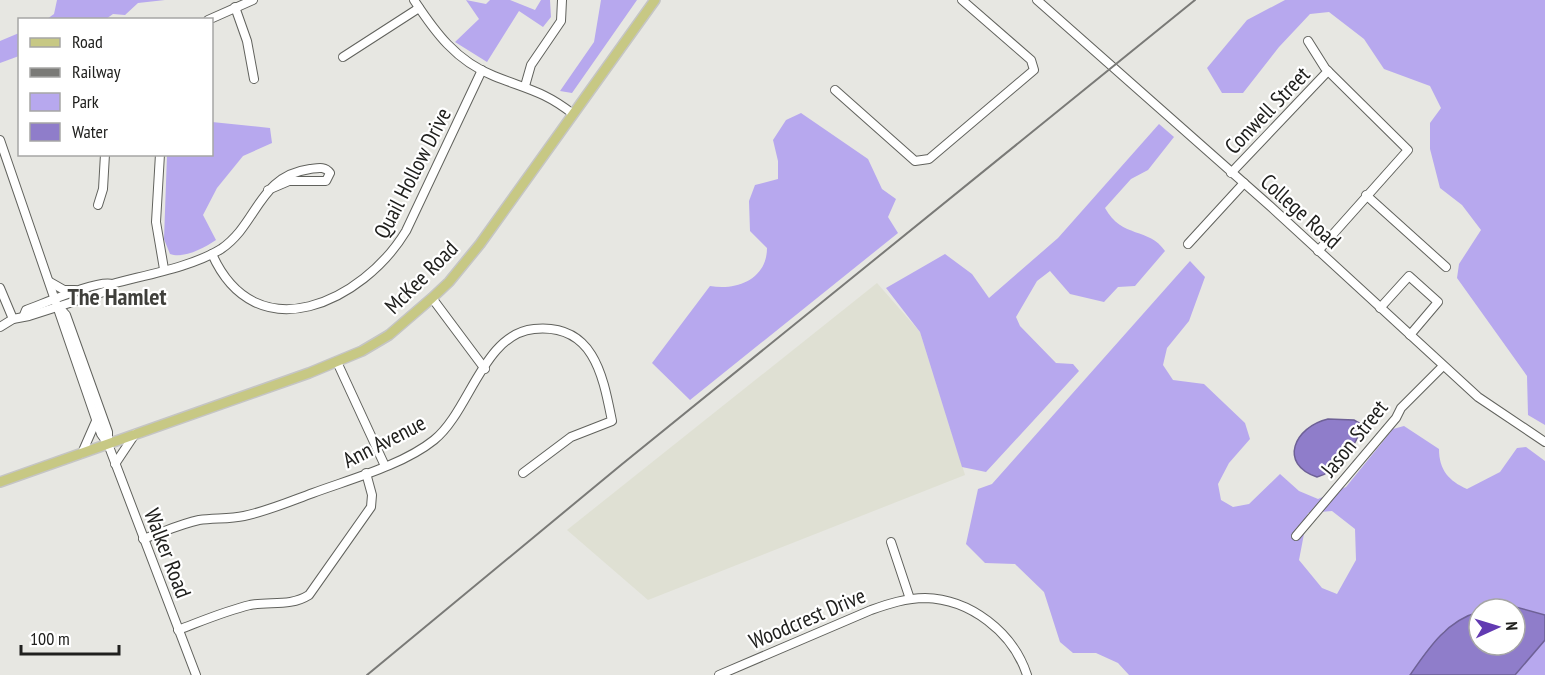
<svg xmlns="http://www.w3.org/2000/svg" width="1545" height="675" font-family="'PT Sans Narrow',sans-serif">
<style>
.built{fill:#dfe0d3}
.green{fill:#b7a8ee;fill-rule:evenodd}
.water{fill:#8f7dca;stroke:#6e6196;stroke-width:1.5}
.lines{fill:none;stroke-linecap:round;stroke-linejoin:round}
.minor-casing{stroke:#61625d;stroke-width:10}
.major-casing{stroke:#c5c5c4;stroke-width:12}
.minor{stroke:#fff;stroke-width:8}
.major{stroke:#c7c884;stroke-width:9}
.rail{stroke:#7a7a77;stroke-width:2}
.labels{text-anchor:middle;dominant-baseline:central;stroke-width:4.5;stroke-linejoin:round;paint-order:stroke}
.street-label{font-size:22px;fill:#20201e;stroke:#fff}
.neighbourhood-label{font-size:24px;font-weight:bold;fill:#3f3f3b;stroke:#fff}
</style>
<rect width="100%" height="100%" fill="#e7e7e2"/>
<path class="built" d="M 877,283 L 920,332 L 965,475 L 648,600 L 567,530 Z"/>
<g class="green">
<path d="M 57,0 L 165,0 L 138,3 L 125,15 L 113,14 L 106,19 L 47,19 L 54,14 Z"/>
<path d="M 466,0 L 486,4 L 490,0 L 510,0 L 535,10 L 541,0 L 550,0 L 551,17 L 543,27 L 519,11 L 487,62 L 455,42 L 479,19 Z"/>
<path d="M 601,0 L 637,0 L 572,93 L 560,91 L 594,42 Z"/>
<path d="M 1285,0 L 1545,0 L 1545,425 L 1528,415 L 1527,376 L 1457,278 L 1459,264 L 1481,230 L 1462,205 L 1440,188 L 1430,149 L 1430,123 L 1441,108 L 1430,86 L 1384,69 L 1364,39 L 1329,12 L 1310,14 L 1279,47 L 1243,93 L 1222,93 L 1207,68 L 1247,20 Z"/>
<path d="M 19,33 L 19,56 L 0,63 L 0,41 Z"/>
<path d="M 801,113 L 868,159 L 882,189 L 896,199 L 888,217 L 898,233 L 690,400 L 652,363 L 710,286 C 737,291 767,279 767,248 L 750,231 L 749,201 L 755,185 L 778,179 L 778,161 L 773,140 L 786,120 Z"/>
<path d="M 212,122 L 270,128 L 272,143 L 243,156 L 217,188 L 203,215 L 216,240 C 204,248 184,259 170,254 L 164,239 L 167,155 L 212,154 Z"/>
<path d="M 1159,124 L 1174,137 L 1148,170 L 1131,179 L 1105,208 C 1122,239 1149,227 1165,251 L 1135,286 L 1118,287 L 1104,302 L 1070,294 L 1050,271 L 1037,281 L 1016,317 L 1020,326 L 1056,363 L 1073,364 L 1079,371 L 986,472 L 962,467 L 920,332 L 886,288 L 945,254 L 972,274 L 989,298 L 1058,238 Z"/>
<path d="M 1190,261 L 1205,277 L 1189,321 L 1167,348 L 1163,365 L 1173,380 L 1204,384 L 1245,423 L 1250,439 L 1229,463 L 1218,484 L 1221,500 L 1233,507 L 1249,504 L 1280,474 L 1299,491 L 1318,499 L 1346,487 L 1393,429 L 1404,426 L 1439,449 C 1439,470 1449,481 1467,489 L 1500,472 L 1517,448 L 1526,447 L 1545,461 L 1545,615 L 1512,606 L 1479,609 L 1479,612 L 1444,631 L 1410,675 L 1129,675 L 1118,663 L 1096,653 L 1073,653 L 1060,642 L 1044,592 L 1015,564 L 985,563 L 966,544 L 978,489 L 992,484 ZM 1332,511 L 1355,529 L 1356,560 L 1337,594 L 1322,588 L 1299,560 L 1308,513 Z"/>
<path d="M 1545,640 L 1545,675 L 1515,675 Z"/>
</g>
<g class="water">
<path d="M 1328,419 L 1354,420 L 1361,424 C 1360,443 1335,473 1317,477 C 1278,464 1294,427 1328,419 Z"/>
<path d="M 1502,606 L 1512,606 L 1545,615 L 1545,640 L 1515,675 L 1410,675 C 1428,649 1447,620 1479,612 L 1479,645 L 1515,645 L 1515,609 L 1490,609 Z"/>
</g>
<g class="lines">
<g class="minor-casing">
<g id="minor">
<path d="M 414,0 C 435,32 456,61 494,76 C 526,89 544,91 573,114"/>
<path d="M 1037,0 L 1270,206 L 1478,397 L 1545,442"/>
<path d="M 235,7 L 247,41 L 254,79"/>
<path d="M 208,20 L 253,0"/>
<path d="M 1308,41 L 1325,68 L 1408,150 L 1318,251"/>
<path d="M 343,57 L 419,8"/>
<path d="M 525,86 L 531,65 L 561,21 L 562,0"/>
<path d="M 835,90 L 915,161 L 929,159 L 1034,70 L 1031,60 L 962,0"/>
<path d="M 0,140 L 101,434 L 108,444 L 196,675"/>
<path d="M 160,154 L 156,222 L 164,269"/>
<path d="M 1231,173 L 1328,71"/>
<path d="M 1366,195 L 1446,267"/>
<path d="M 98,205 L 103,189 L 105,154"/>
<path d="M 1188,244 L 1244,183"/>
<path d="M 212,254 C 256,353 363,302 406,231 L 482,70"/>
<path d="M 50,282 L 64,290 L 75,290"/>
<path d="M 0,288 L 13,319"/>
<path d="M 432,298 L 485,369"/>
<path d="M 58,306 L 66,315 L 108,432 L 108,442"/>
<path d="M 1380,308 L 1409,276 L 1438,302 L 1410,335"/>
<path d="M 24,315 L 26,310 C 43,304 99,279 112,284 C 145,275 192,267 221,249 C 258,224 258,176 310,169 C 318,168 325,166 330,173 L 326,181 L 289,181 L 268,190"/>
<path d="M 0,327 L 13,319 L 29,316 L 110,290 L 112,284"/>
<path d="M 337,362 L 385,466"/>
<path d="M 82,453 L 96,421"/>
<path d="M 115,464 L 135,434"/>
<path d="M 1296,536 L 1396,418 L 1401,408 L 1443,366"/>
<path d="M 143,539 C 161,533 180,524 199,520 C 214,518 230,519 244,516 C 268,511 291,501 313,493 C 351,479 403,465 434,440 C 470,411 483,334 534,329 C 594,323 603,376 612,421 L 571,437 L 523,473"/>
<path d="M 891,542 L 910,599"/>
<path d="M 178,630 C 202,621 225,611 250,605 C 270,601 290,607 309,595 L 371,507 L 372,495 L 366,473"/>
<path d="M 719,675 L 871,610 C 888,604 906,598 925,598 C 970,599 1013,632 1027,675"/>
</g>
</g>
<g class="major-casing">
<path id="major" d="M 0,482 L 309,373 L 362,351 L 389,335 L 432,298 L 449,282 L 480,244 L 655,0"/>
</g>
<use href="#minor" class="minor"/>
<use href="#major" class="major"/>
<path class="rail" d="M 367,675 L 621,465 L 1195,0"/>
</g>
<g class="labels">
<g class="street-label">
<text transform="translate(1267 110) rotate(-46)">Conwell Street</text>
<text transform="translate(412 173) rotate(-63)">Quail Hollow Drive</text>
<text transform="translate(1301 211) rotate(42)">College Road</text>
<text transform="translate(421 277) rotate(-45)">McKee Road</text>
<text transform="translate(1354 438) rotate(-51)">Jason Street</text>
<text transform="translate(384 441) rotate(-27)">Ann Avenue</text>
<text transform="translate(168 553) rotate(69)">Walker Road</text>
<text transform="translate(807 618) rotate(-23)">Woodcrest Drive</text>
</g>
<g class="neighbourhood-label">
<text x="117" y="296">The Hamlet</text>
</g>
</g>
<rect x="18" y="18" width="195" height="138" fill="#ffffff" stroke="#a6a6a5" stroke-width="1.5"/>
<rect x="30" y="38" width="30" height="9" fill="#c7c884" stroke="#a6a6a5" stroke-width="1.5"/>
<text x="72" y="48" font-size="18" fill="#20201e">Road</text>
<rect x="30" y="68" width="30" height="9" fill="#7a7a77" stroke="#a6a6a5" stroke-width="1.5"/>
<text x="72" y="78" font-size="18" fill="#20201e">Railway</text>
<rect x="30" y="93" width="30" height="18" fill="#b7a8ee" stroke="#a6a6a5" stroke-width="1.5"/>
<text x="72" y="108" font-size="18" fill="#20201e">Park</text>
<rect x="30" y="123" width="30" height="18" fill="#8f7dca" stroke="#a6a6a5" stroke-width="1.5"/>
<text x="72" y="138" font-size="18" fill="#20201e">Water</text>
<g transform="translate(1497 627) rotate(86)"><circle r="28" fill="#ffffff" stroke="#a6a6a5" stroke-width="1.5"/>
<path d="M0-4.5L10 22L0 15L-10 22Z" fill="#623ab2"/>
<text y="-9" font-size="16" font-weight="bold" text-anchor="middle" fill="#20201e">N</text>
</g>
<path d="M21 645v9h98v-9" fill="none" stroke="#20201e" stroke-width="3"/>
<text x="30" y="645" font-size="18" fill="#20201e" stroke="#ffffff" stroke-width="4.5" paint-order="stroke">100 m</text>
</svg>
